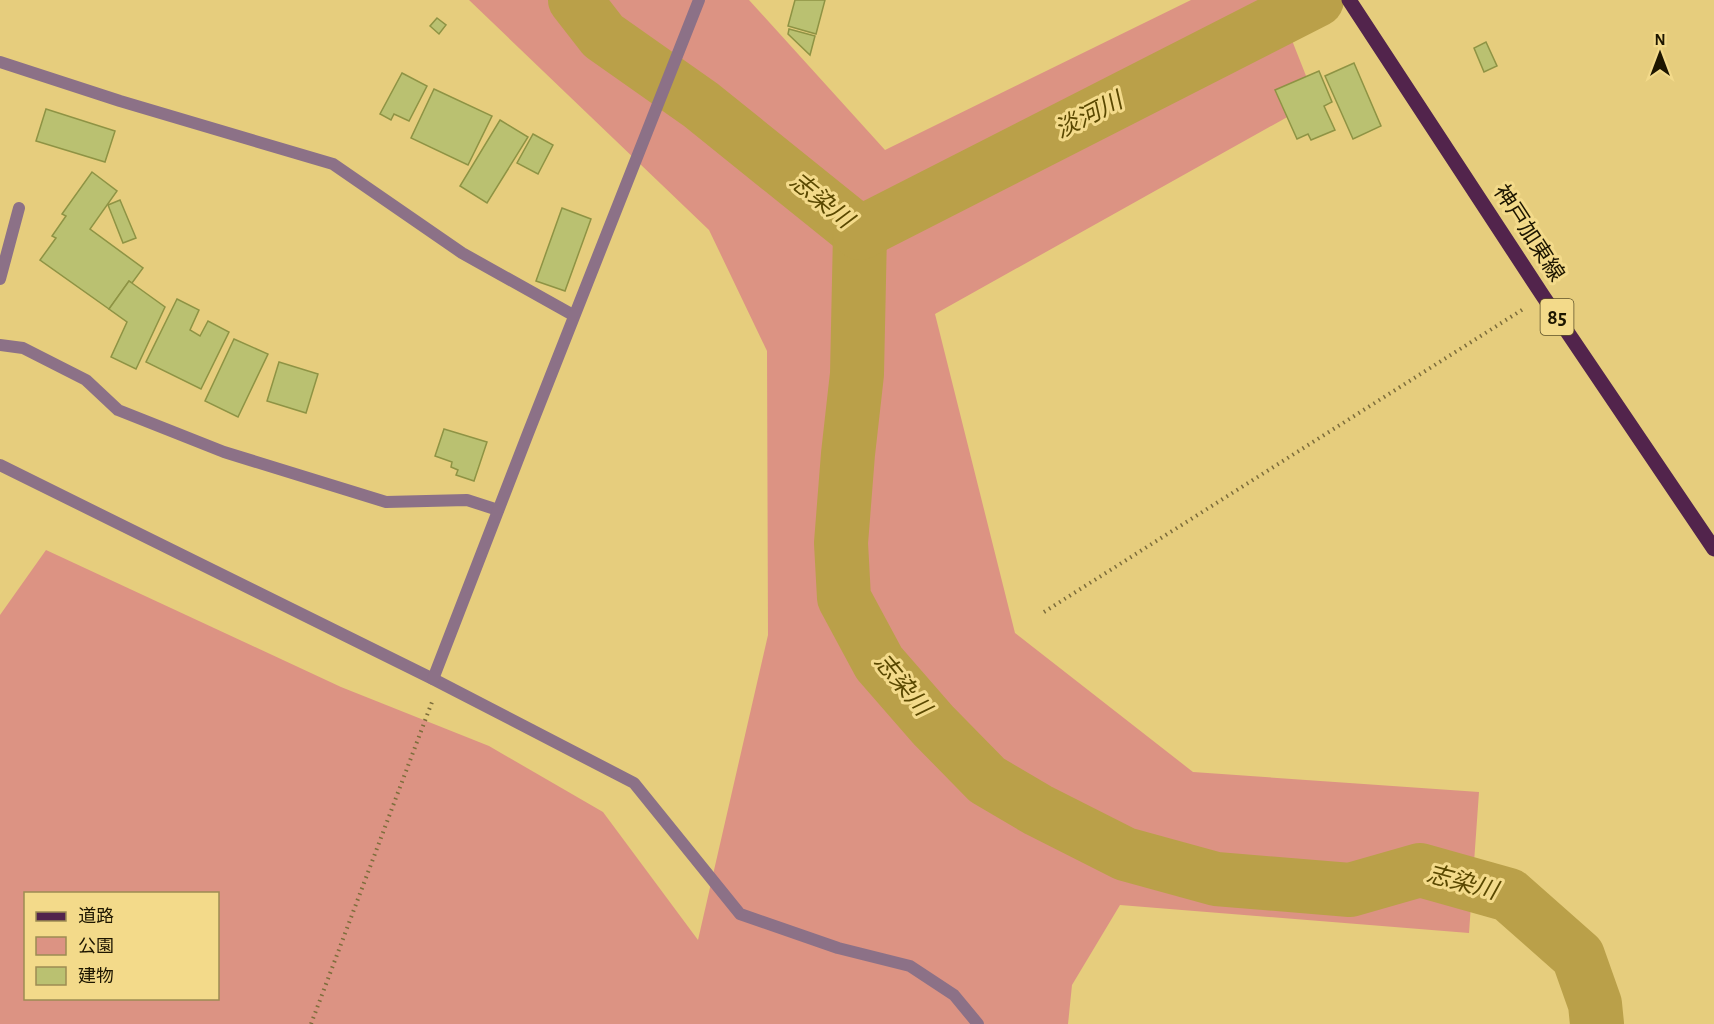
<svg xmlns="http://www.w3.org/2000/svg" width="1714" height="1024" font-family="'Alegreya Sans','Noto Sans JP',sans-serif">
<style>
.green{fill:#dc9383;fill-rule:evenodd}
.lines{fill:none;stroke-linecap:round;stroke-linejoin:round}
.river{stroke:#baa049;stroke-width:54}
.building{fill:#bac171;stroke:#8e9344;stroke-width:1.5}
.path{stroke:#7d6d3b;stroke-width:4;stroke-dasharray:1.5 4.5;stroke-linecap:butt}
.street{stroke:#8c7187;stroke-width:12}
.primary{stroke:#52244c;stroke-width:15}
.labels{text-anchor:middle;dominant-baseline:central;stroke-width:6;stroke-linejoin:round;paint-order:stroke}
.shield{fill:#f3da8a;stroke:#5d5129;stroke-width:1.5}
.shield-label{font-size:21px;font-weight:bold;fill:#1d1600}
.street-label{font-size:22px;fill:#1d1600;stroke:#f3da8a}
.water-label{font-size:24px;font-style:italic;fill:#5a4800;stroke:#f3da8a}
</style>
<rect width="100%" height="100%" fill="#e6cd7d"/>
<path class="green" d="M 469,0 L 749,0 L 885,150 L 1191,0 L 1276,0 L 1316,101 L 935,314 L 1015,633 L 1193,772 L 1479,792 L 1469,933 L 1120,905 L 1072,985 L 1068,1024 L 0,1024 L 0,615 L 46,550 L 341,687 L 489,746 L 603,812 L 698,940 L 768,635 L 767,351 L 709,230 ZM 26,894 L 218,894 L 218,998 L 26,998 Z"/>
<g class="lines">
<g class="river">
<path d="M 575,0 L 603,36 L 701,105 L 860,233"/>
<path d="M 860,233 L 857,374 L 848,454 L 841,543 L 844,598 L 879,663 L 933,725 L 987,780 L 1038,810 L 1125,854 L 1216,879 L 1350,890 L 1420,870 L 1509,895 L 1578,956 L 1595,1004 L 1597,1024"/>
<path d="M 860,233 L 1317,0"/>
</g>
</g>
<g class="building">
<path d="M 795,0 L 825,0 L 816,34 L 788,26 Z"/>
<path d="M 437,18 L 446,25 L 439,34 L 430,26 Z"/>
<path d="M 789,29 L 815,36 L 810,55 L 788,34 Z"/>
<path d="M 1486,42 L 1497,66 L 1484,72 L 1474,48 Z"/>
<path d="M 1354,63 L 1381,126 L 1353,139 L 1325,76 Z"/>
<path d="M 1319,71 L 1332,102 L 1324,106 L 1335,130 L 1311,140 L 1308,134 L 1297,139 L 1275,90 Z"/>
<path d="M 402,73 L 427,86 L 409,121 L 394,114 L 391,120 L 380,114 Z"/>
<path d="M 434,89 L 492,116 L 468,165 L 411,138 Z"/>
<path d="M 46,109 L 115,131 L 105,162 L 36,141 Z"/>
<path d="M 500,120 L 528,137 L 487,203 L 460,186 Z"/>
<path d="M 533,134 L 553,145 L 538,174 L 517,163 Z"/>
<path d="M 92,172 L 117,191 L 90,229 L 143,268 L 132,283 L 129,281 L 109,309 L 40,260 L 56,238 L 52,236 L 66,216 L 62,214 Z"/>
<path d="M 120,200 L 136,238 L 123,243 L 108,205 Z"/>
<path d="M 562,208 L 591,219 L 565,291 L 536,281 Z"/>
<path d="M 129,281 L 165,307 L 136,369 L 111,357 L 127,322 L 109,309 Z"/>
<path d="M 177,299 L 199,310 L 190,330 L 200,336 L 208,321 L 229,332 L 201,389 L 146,362 Z"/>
<path d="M 234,339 L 268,354 L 238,417 L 205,401 Z"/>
<path d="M 279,362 L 318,374 L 306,413 L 267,401 Z"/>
<path d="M 444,429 L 487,442 L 474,481 L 456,475 L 458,470 L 451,467 L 452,462 L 435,456 Z"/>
</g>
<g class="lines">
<g class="path">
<path d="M 1044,612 L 1525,308"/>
<path d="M 311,1024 L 432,702"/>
</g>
<g class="street">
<path d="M 0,62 L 120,101 L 333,164 L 462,253 L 573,315"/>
<path d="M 0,279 L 19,208"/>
<path d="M 0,345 L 23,348 L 86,380 L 118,410 L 224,452 L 386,502 L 467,500 L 498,510"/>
<path d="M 0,465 L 433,679 L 634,783 L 740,914 L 838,948 L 910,966 L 954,995 L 978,1024"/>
<path d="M 433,679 C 520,452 609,226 699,0"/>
</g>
<path class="primary" d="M 1349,0 L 1543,296 L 1714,549"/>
</g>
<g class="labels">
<rect class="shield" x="1540.5" y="299" width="33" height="36" rx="4.5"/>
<g class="shield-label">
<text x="1557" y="317">85</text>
</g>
<g class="street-label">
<text transform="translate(1529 233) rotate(57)">神戸加東線</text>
</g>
<g class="water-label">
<text transform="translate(1089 116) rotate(-27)">淡河川</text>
<text transform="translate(821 201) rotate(39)">志染川</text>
<text transform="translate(902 685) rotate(50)">志染川</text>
<text transform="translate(1462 883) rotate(15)">志染川</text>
</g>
</g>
<rect x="24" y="892" width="195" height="108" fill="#f3da8a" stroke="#9d8c53" stroke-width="1.5"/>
<rect x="36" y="912" width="30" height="9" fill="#52244c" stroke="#9d8c53" stroke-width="1.5"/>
<text x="78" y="922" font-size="18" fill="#1d1600">道路</text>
<rect x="36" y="937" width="30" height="18" fill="#dc9383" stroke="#9d8c53" stroke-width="1.5"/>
<text x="78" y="952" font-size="18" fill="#1d1600">公園</text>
<rect x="36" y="967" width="30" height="18" fill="#bac171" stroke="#9d8c53" stroke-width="1.5"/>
<text x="78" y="982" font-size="18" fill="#1d1600">建物</text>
<g transform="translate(1660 54)" stroke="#f3da8a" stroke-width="4.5" paint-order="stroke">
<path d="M0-4.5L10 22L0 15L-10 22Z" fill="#1d1600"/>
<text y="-9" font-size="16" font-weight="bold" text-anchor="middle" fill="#1d1600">N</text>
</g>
</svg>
